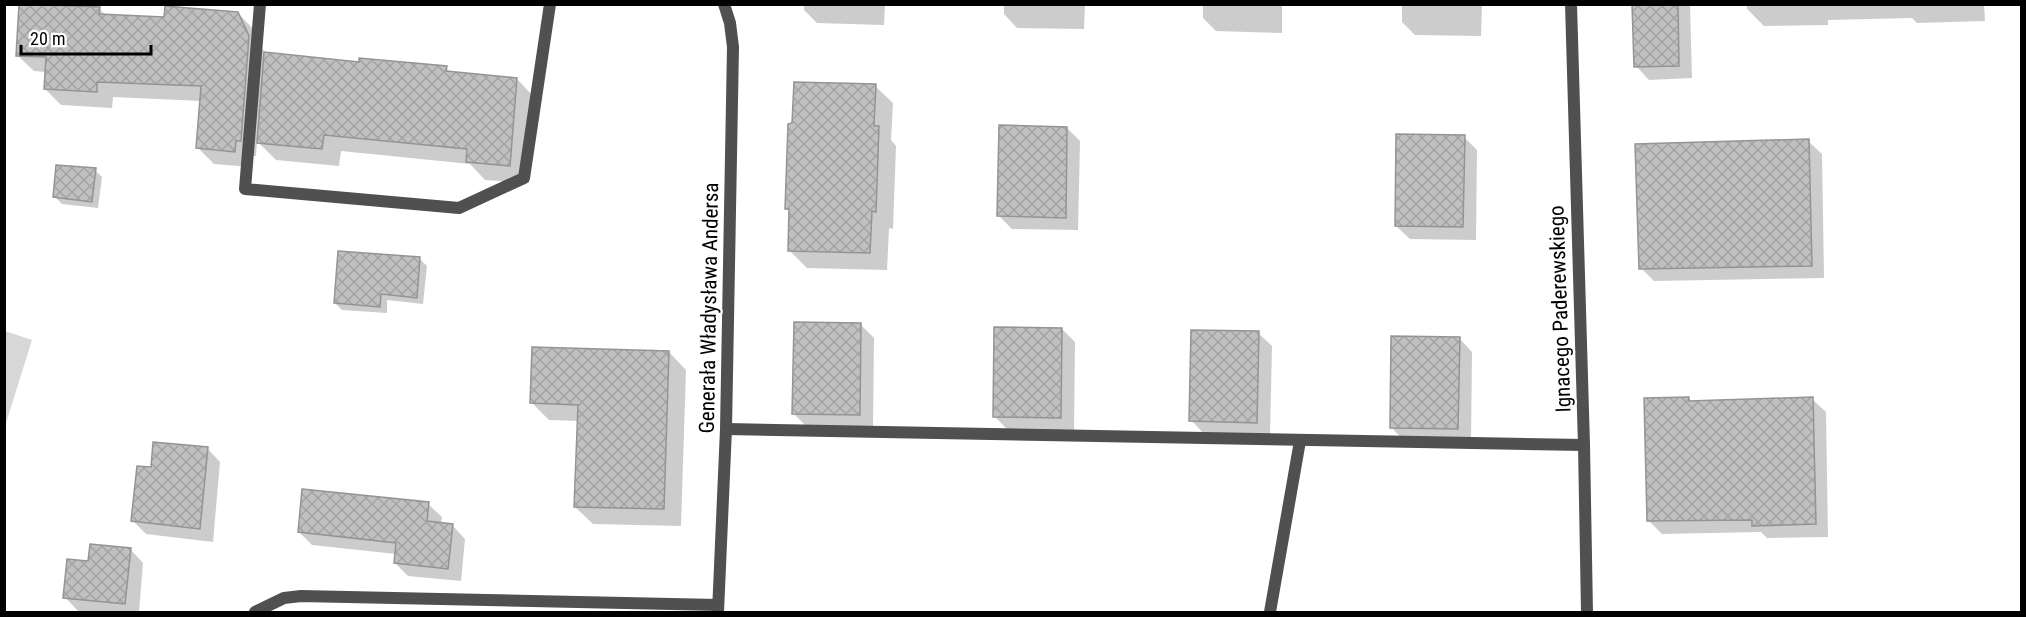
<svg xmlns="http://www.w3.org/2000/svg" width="2026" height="617" font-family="'Roboto Condensed',sans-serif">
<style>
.pitch{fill:#d7d7d7}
.shadow{fill:#0003}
.building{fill:url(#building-cross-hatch);stroke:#949494;stroke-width:1.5}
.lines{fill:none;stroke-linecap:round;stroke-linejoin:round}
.service{stroke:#505050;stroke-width:12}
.minor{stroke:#505050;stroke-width:12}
.labels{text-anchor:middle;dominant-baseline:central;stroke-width:4.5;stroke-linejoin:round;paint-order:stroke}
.street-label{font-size:21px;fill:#000;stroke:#fff}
</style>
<defs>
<pattern id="building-cross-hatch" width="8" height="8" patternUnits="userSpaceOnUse" patternTransform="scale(1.5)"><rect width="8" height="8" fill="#c0c0c0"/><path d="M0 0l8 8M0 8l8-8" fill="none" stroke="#a3a3a3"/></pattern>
</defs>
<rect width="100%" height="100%" fill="#fff"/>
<path class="pitch" d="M 5,331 L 32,340 L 5,426 L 4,331 Z"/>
<g class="shadow">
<path d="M 804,4 L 885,4 L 884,25 L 817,23 L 804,10 Z"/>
<path d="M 1004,4 L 1085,4 L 1084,29 L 1017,28 L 1004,14 Z"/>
<path d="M 1203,4 L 1282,4 L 1282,33 L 1216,31 L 1203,18 Z"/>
<path d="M 1402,4 L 1482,4 L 1481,36 L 1415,35 L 1402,22 Z"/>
<path d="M 1634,4 L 1690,4 L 1692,78 L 1649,80 L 1636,66 Z"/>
<path d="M 1747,4 L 1984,4 L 1985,21 L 1917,23 L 1912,18 L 1828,20 L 1828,25 L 1764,26 L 1747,9 Z"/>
<path d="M 99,8 L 106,16 L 165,19 L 238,13 L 254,30 L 265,54 L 360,63 L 446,68 L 451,73 L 517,79 L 534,97 L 527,183 L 485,180 L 470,164 L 341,151 L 339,166 L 276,160 L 257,141 L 256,156 L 252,156 L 251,167 L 214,164 L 198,148 L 201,101 L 113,97 L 112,108 L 61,105 L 45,89 L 46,72 L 34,71 L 17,55 Z"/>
<path d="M 875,86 L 893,103 L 891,140 L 896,146 L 893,229 L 889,228 L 887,270 L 807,268 L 790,251 L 791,212 L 787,208 L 794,125 Z"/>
<path d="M 1067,128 L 1080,141 L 1078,230 L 1012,229 L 998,215 Z"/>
<path d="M 1464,137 L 1477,150 L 1476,240 L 1410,239 L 1396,226 Z"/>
<path d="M 1808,141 L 1822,154 L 1824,278 L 1654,281 L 1641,268 Z"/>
<path d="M 95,170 L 102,177 L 98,208 L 62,204 L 55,197 Z"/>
<path d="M 420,259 L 427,266 L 423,304 L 387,300 L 387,313 L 342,310 L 335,303 Z"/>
<path d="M 861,325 L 874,338 L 873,428 L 807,427 L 793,413 Z"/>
<path d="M 1062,329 L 1075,342 L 1074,431 L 1008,430 L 995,417 Z"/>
<path d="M 1258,333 L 1272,346 L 1270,435 L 1204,434 L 1191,420 Z"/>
<path d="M 1459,338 L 1472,352 L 1471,442 L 1404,441 L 1391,427 Z"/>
<path d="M 669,352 L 686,370 L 681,526 L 593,524 L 575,507 L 579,421 L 549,420 L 531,402 Z"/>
<path d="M 1688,399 L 1692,402 L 1812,399 L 1826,412 L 1828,537 L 1767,538 L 1761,532 L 1662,534 L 1649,521 Z"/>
<path d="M 207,448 L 220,462 L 213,542 L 146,534 L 133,521 L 152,469 Z"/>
<path d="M 428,504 L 442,517 L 441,524 L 452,525 L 465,539 L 461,581 L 408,576 L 395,563 L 396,554 L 312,545 L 299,532 Z"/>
<path d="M 130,549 L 143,563 L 139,612 L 78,611 L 65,597 L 90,563 Z"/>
</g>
<g class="building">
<path d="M 19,4 L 100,7 L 99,14 L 164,17 L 165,6 L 238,12 L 249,36 L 241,141 L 236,141 L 235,152 L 196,148 L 201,86 L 97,82 L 97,92 L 44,89 L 46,57 L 16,56 Z"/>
<path d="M 1632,4 L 1678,4 L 1679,66 L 1634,67 Z"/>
<path d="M 264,52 L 359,62 L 359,58 L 447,66 L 446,71 L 517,78 L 510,166 L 466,162 L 467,149 L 324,135 L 322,149 L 257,143 Z"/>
<path d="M 794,82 L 876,84 L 874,126 L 879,126 L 876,212 L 872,211 L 870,253 L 788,251 L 789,209 L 785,209 L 788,124 L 792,123 Z"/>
<path d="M 999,125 L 1067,127 L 1066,218 L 997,216 Z"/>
<path d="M 1396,134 L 1465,135 L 1463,227 L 1395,226 Z"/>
<path d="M 1809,139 L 1812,266 L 1639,269 L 1635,144 Z"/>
<path d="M 56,165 L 96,168 L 92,202 L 53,197 Z"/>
<path d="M 338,251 L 420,257 L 417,298 L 381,294 L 380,307 L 334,303 Z"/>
<path d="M 794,322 L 861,323 L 860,415 L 792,414 Z"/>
<path d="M 994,327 L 1062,328 L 1061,418 L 993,417 Z"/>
<path d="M 1191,330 L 1259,331 L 1257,423 L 1189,421 Z"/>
<path d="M 1391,336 L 1460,337 L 1458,429 L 1390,428 Z"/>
<path d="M 532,347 L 669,351 L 664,509 L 574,507 L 578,405 L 530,403 Z"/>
<path d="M 1689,397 L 1689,401 L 1813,397 L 1816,524 L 1752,526 L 1752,520 L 1647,521 L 1644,398 Z"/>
<path d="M 153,442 L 208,447 L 200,529 L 131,521 L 137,466 L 151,467 Z"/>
<path d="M 302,489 L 429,502 L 427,521 L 453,524 L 448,569 L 394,563 L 396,543 L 298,532 Z"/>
<path d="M 90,544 L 131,548 L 125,604 L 63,598 L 67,559 L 88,561 Z"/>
</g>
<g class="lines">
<g class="service">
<path d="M 260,4 L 245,189 L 459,208 L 524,178 L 550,4"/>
<path d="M 1270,612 L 1300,441"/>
</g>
<g class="minor">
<path d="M 1571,4 L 1584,445 L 1587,612"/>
<path d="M 726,429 L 1584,445"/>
<path d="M 255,612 L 284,598 L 301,596 L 718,605"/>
<path d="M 718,612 L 726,429 L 733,47 L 730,23 L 724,4"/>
</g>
</g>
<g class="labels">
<g class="street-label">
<text transform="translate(709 308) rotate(-89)">Generała Władysława Andersa</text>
<text transform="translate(1560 309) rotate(-92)">Ignacego Paderewskiego</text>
</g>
</g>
<rect width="2026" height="617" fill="none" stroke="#000000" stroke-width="12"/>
<path d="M21 45v9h130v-9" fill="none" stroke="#000000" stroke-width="3"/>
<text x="30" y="45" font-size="18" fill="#000000" stroke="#ffffff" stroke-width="4.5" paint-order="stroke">20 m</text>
</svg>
